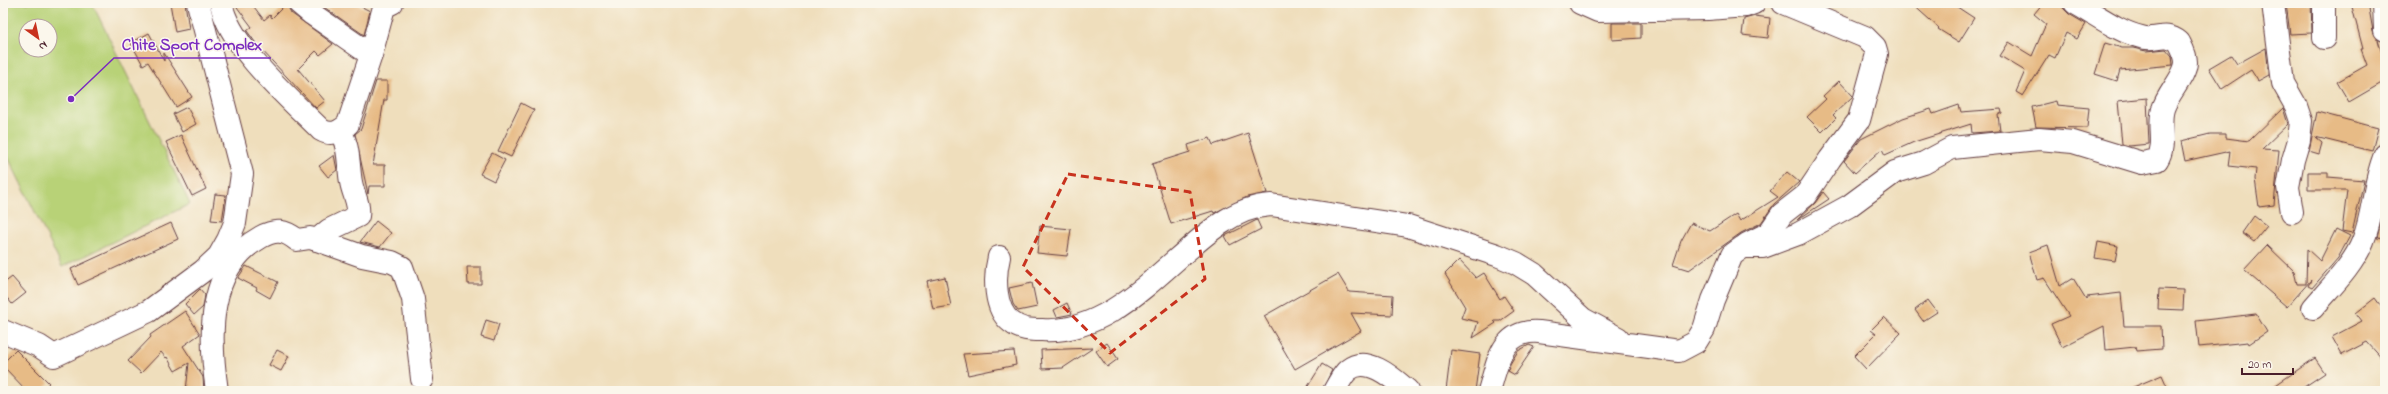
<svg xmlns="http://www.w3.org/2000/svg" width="2388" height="394" font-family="'Indie Flower',sans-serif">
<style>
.green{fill:#b8d277;stroke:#817851;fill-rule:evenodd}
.building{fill:#e7bb86}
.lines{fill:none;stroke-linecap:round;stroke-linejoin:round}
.minor-casing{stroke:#633c41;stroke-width:24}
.minor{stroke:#fff;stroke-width:22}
.marked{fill:none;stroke:#c8321e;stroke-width:3;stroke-dasharray:8 5;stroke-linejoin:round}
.leader{fill:none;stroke:#7b2cbf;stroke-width:1.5}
.callout-dot{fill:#7b2cbf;stroke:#fbf7ec;stroke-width:1.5}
.callout-label{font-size:17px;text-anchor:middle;font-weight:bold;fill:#7b2cbf;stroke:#fbf7ec;stroke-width:3;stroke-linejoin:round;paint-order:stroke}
</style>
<rect width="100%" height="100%" fill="#fbf7ec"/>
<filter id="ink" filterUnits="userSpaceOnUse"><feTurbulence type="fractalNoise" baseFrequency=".025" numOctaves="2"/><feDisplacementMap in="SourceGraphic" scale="8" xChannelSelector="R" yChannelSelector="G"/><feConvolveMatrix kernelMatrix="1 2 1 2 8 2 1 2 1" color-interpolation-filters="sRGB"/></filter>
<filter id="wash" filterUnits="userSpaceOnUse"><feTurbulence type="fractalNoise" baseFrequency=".012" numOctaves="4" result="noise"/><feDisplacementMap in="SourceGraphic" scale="16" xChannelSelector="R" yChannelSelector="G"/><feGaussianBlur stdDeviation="0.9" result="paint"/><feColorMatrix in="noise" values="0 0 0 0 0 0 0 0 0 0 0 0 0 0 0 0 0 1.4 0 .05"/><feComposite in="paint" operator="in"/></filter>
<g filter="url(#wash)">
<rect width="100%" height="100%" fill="#efdebc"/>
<path class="green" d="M 3,3 L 92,3 L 190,204 L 62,267 L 3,147 ZM 26,26 L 50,26 L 50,50 L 26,50 Z"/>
<g id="blocks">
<g class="building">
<path d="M 170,3 L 185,3 L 189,29 L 175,32 Z"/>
<path d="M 234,3 L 251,3 L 264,20 L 270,15 L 272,18 L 287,3 L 291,13 L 333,44 L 320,55 L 316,51 L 298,69 L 325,101 L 316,108 L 258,46 L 247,31 L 252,27 Z"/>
<path d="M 318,3 L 354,3 L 370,11 L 364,35 Z"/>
<path d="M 1911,3 L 1951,3 L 1974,18 L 1959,42 L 1938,29 L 1939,28 Z"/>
<path d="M 2043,3 L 2058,3 L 2069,14 L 2086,24 L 2077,39 L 2066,33 L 2055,58 L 2049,55 L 2023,96 L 2016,92 L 2025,71 L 2000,56 L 2009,42 L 2032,56 L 2046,24 L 2034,14 Z"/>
<path d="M 2286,3 L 2311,3 L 2312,33 L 2290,34 Z"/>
<path d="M 2351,3 L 2368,3 L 2373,31 L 2378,40 L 2385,64 L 2385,81 L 2349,102 L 2337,82 L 2367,65 L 2361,49 L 2363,49 Z"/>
<path d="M 1755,16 L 1770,18 L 1768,38 L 1742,35 L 1744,19 Z"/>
<path d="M 1612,23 L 1641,23 L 1641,38 L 1612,40 Z"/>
<path d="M 149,33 L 164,61 L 164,53 L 192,97 L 176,107 L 148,62 L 143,65 L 131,43 Z"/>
<path d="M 2105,43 L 2122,48 L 2133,48 L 2146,51 L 2166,49 L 2172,56 L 2173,65 L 2120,70 L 2117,81 L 2095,74 Z"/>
<path d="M 2266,48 L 2269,75 L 2258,81 L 2251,70 L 2222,89 L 2209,68 L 2231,55 L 2237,64 Z"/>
<path d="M 376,81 L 387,81 L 387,100 L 384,100 L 373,165 L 385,165 L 385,186 L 369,186 L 368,194 L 355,134 L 361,129 Z"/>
<path d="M 1839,81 L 1853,96 L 1833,115 L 1836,118 L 1822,132 L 1807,117 L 1826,99 L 1823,96 Z"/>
<path d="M 2147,98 L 2149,144 L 2129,146 L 2122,144 L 2118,101 Z"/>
<path d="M 2056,101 L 2057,105 L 2089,108 L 2087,128 L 2036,127 L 2032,107 Z"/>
<path d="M 521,103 L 534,110 L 511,157 L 498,151 Z"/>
<path d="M 1959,105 L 1961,112 L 2001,109 L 2002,113 L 1998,115 L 2000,131 L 1972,133 L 1971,124 L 1914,142 L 1885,155 L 1882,149 L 1855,173 L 1844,161 L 1861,139 L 1903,118 L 1931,109 L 1933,114 Z"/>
<path d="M 187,107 L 196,124 L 182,132 L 173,114 Z"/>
<path d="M 2283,108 L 2288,124 L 2262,149 L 2279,150 L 2274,205 L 2259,207 L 2255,179 L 2256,169 L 2228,166 L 2230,151 L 2185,161 L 2181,141 L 2210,134 L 2226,134 L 2226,138 L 2249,141 Z"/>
<path d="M 2317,112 L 2378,128 L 2372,151 L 2315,137 L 2322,143 L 2319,154 L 2309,151 Z"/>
<path d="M 1248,133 L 1267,193 L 1247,197 L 1214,213 L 1213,211 L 1171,224 L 1152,164 L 1190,152 L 1188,145 L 1210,138 L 1213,145 Z"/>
<path d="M 181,135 L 206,189 L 192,196 L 166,142 Z"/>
<path d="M 492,153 L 505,160 L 494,181 L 480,174 Z"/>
<path d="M 334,155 L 337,170 L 328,177 L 319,166 Z"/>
<path d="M 1787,172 L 1799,182 L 1774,204 L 1761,223 L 1741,233 L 1689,270 L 1673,265 L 1681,241 L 1691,223 L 1710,231 L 1736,214 L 1740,221 L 1778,197 L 1770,191 Z"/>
<path d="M 2308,172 L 2328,172 L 2328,177 L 2364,180 L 2352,233 L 2342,231 L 2347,190 L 2308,190 Z"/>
<path d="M 1823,192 L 1829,199 L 1797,220 L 1815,203 Z"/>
<path d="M 215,194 L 226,195 L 222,221 L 211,220 Z"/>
<path d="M 2385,206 L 2385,239 L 2377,238 Z"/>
<path d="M 2254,216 L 2267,226 L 2254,242 L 2242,233 Z"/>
<path d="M 1257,220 L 1261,229 L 1230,245 L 1225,236 Z"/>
<path d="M 376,221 L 391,233 L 380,247 L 360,242 Z"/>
<path d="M 171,223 L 178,239 L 78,285 L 71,269 Z"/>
<path d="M 1040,226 L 1071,229 L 1067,256 L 1037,253 Z"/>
<path d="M 2336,229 L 2350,236 L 2338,258 L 2312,288 L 2308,286 L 2311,280 L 2287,307 L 2244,270 L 2267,245 L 2294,271 L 2297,284 L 2306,284 L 2307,249 L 2320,261 Z"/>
<path d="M 2098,242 L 2118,246 L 2115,261 L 2095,258 Z"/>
<path d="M 2048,245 L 2060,286 L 2073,278 L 2086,299 L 2087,297 L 2121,293 L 2124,326 L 2161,326 L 2162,349 L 2136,351 L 2135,347 L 2106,350 L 2104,326 L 2062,347 L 2051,324 L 2069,316 L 2044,278 L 2037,280 L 2029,252 Z"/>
<path d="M 1459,260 L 1476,278 L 1484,273 L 1500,299 L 1504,296 L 1514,311 L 1500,321 L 1494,321 L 1496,323 L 1473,338 L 1478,322 L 1461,318 L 1465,307 L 1445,274 Z"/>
<path d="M 246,266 L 278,282 L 270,298 L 256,290 L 257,288 L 238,278 Z"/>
<path d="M 467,267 L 481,267 L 481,284 L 468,284 Z"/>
<path d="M 1338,274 L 1349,292 L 1393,295 L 1392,315 L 1351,313 L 1361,331 L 1295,369 L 1264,316 Z"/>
<path d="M 12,277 L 26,293 L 12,304 L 3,293 L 3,284 Z"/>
<path d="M 945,277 L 951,306 L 933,309 L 927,281 Z"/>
<path d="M 1032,283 L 1037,307 L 1018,311 L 1013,304 L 1009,288 Z"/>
<path d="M 200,289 L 205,295 L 203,307 L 194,315 L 185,304 Z"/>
<path d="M 2159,289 L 2184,290 L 2183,310 L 2158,309 Z"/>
<path d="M 2375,298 L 2385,312 L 2385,362 L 2367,342 L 2342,355 L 2332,337 L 2362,321 L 2356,313 Z"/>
<path d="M 1928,300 L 1937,312 L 1923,321 L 1915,310 Z"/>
<path d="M 1067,303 L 1072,314 L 1057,317 L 1054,310 Z"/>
<path d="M 185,311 L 200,334 L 183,346 L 203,377 L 204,391 L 186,391 L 189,363 L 175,371 L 167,357 L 166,358 L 161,352 L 141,373 L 128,361 L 151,337 L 150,335 Z"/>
<path d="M 2256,314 L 2267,332 L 2249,344 L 2248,342 L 2199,347 L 2196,321 Z"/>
<path d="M 1884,317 L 1901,333 L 1866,369 L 1854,356 L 1876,334 L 1871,330 Z"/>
<path d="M 486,320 L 499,324 L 494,341 L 481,337 Z"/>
<path d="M 1107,343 L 1118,359 L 1107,367 L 1096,351 Z"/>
<path d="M 1529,345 L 1534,347 L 1515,375 L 1508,371 L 1510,364 L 1518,351 Z"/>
<path d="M 1093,348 L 1063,368 L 1042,369 L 1041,350 Z"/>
<path d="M 16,350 L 49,383 L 41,391 L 27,391 L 3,366 L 3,363 Z"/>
<path d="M 277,350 L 289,356 L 281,371 L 269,365 Z"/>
<path d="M 1451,350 L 1480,354 L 1475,391 L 1446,391 Z"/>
<path d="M 1014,351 L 1016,365 L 968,375 L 963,354 Z"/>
<path d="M 2315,358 L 2325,373 L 2298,391 L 2267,391 Z"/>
<path d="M 1322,364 L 1332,370 L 1322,391 L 1305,391 Z"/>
<path d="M 2162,375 L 2169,391 L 2124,391 Z"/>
</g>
</g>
</g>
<g filter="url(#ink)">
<use href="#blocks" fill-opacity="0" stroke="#633c41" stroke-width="1"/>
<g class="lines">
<g class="minor-casing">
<g id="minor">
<path d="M 221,3 C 229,46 290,99 321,130 C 331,136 340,132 348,124 L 371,55 L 384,7 L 392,3"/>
<path d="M 299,3 L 312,14 L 371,55"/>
<path d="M 1580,3 L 1598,11 L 1708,9 L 1746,6 L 1754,3"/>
<path d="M 2273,3 L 2283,83 L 2296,106 L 2301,121 L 2299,140 L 2293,160 L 2288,187 L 2292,212"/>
<path d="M 2324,3 L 2324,38"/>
<path d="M 2384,3 L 2385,30"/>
<path d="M 317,240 L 362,256 L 392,262 L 402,267 L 413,299 L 422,379"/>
<path d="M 1747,244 L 1769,233 L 1782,214 L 1805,196 L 1830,159 L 1859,120 L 1877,54 L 1875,47 L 1865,37 L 1783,3"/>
<path d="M 999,257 C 994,277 994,309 1011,322 C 1021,330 1030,330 1042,330 C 1114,335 1167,260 1220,224 C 1236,213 1252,206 1271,205 L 1408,226 L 1497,255 L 1516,263 L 1534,274 L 1583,319 L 1618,338"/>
<path d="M 2313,308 C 2330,288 2353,266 2363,241 C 2374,214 2373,183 2385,155"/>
<path d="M 3,331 L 39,346 L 54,356 L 149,311 L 203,271 L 219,256 L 228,240 L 235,223 L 242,174 L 198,3"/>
<path d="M 217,391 C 209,337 206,267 261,237 C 275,229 285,230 297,240 L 310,238 L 317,240 L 329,230 L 358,216 C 360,204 353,194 351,182 C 348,167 350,143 339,131"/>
<path d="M 1334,391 C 1338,385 1342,375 1348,370 C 1367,354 1394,379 1408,391"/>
<path d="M 1489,391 C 1498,363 1501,329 1539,332 L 1679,351 L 1696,342 L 1704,329 L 1713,300 L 1732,255 L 1743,247 L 1763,247 L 1798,234 L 1849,206 L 1895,172 L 1924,163 L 1952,148 L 2039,139 L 2073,142 L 2142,163 L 2157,160 C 2167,145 2158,125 2163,109 C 2167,94 2186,76 2186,62 C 2186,55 2182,48 2179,42 C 2164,30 2156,42 2141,37 C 2117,31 2097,15 2075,3"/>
</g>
</g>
<use href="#minor" class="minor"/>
</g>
</g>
<path class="marked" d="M 1068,174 L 1190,192 L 1205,279 L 1110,353 L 1023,267 Z"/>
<path class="leader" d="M71 99L114 58H271"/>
<circle class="callout-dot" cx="71" cy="99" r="4"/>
<g class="callout-label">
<text x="192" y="50">Chite Sport Complex</text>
</g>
<rect width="2388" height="394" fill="none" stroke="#fbf7ec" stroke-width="16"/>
<g transform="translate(38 38) rotate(147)"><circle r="19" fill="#fbf7ec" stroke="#b4a19f"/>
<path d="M0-3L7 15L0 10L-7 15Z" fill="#c8321e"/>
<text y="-6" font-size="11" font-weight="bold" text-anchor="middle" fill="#4a1f2b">N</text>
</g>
<path d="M2242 368v6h51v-6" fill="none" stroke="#4a1f2b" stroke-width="2"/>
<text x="2248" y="368" font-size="12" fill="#4a1f2b" stroke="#fbf7ec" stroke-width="3" paint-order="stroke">20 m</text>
</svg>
